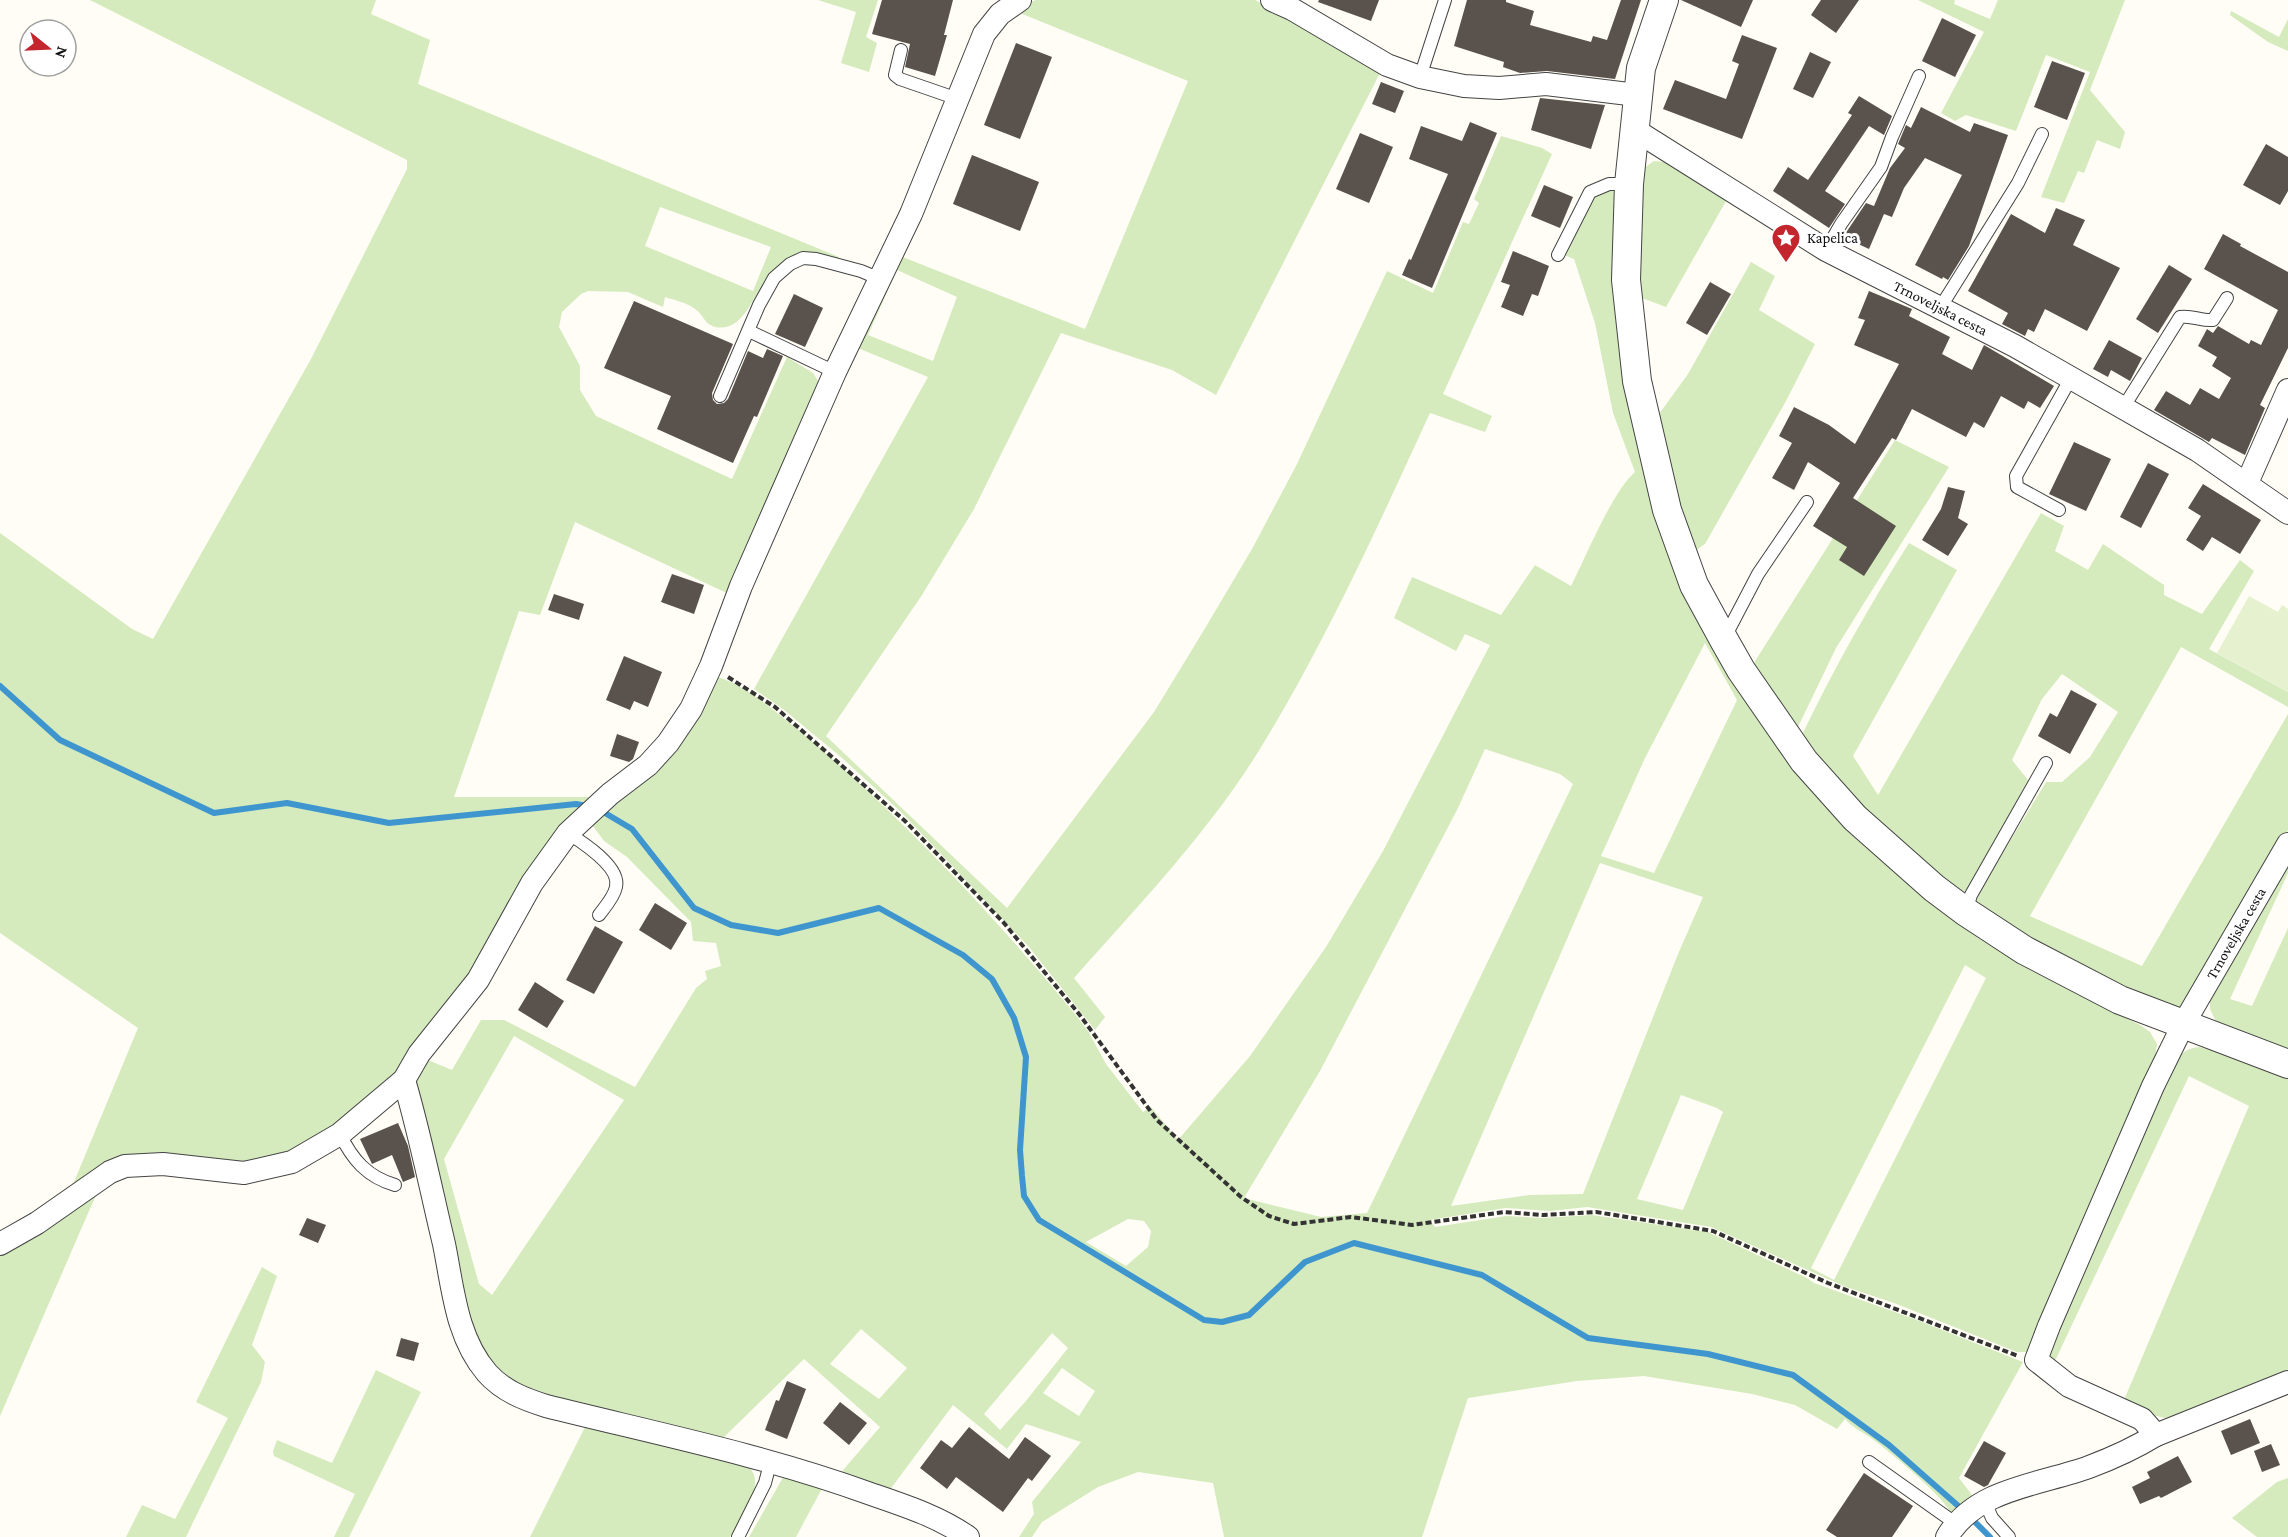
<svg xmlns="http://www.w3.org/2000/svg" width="2288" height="1537" font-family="'Crimson Pro',serif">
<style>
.green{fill:#d5ebbd;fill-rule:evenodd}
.pitch{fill:#e6f2cf}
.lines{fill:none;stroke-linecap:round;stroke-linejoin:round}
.stream{stroke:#3f96cf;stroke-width:6}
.building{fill:#5a524d}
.service-casing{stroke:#444;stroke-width:14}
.minor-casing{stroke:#444;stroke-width:24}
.tertiary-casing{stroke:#444;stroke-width:30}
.path{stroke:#333;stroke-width:4;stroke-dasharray:6 3;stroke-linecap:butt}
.service{stroke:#fff;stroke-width:12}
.minor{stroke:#fff;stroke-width:22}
.tertiary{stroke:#fff;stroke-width:28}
.labels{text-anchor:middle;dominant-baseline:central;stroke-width:6;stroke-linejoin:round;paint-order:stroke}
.poi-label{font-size:15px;fill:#111;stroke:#fff;text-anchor:start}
.street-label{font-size:15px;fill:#111;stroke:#fff}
</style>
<rect width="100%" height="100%" fill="#fffdf5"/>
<g class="green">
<path d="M 90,0 L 376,0 L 371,14 L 430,40 L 418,84 L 839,257 L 838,262 L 816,256 C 803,261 780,269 770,277 C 752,293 745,333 715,327 C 704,324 703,314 695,309 C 688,303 674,300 665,297 L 663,307 L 628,292 L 588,291 L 581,294 L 562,312 L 559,327 L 580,366 L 580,390 L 596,416 L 732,479 L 787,357 L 813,373 L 820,384 L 731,595 L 575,522 L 540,615 L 519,611 L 454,797 L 593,797 L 497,938 L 394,1083 L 332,1134 L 274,1164 L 163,1157 L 69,1194 L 138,1028 L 0,933 L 0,533 L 132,629 L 153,639 L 311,359 L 407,169 L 407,160 ZM 660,207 L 771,247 L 753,291 L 645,246 Z"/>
<path d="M 818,0 L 878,0 L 866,37 L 877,43 L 869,72 L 841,63 L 856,12 Z"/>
<path d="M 1036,0 L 1255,0 L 1382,69 L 1216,395 L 1172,370 L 1061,333 L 974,509 L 922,595 L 826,736 L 1007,908 L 1154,712 L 1204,630 L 1252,549 L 1297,464 L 1387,271 L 1433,293 L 1463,222 L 1469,224 L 1479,203 L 1474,199 L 1501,136 L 1542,148 L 1552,154 L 1443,394 L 1492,416 L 1485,432 L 1430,413 C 1376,530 1323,648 1255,757 C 1204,837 1137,907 1074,978 L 1105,1017 L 1095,1030 L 1029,947 L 902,813 L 841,757 L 783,709 L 754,689 L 928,377 L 853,346 L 900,256 L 1085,329 L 1188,81 L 1015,11 L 1022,5 ZM 897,270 L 957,297 L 933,361 L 868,335 Z"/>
<path d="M 1918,0 L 1955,0 L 1954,4 L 1990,19 L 1998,0 L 2125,0 L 2090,90 L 2125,132 L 2120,149 L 2097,140 L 2084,173 L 2078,171 L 2064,203 L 2041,197 L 2090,72 L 2046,55 L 2016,131 L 1966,115 L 1955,121 L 1941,113 L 1984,32 Z"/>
<path d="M 2231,11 L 2279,37 L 2288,19 L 2288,51 L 2268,42 L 2230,15 Z"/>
<path d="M 1654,161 L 1664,162 L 1726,201 L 1666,307 L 1642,298 L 1638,294 L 1637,232 L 1644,168 Z"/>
<path d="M 1609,189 L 1616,193 L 1614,277 L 1616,323 L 1624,381 L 1682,577 L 1916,890 L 1978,938 L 2032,971 L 2140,1025 L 2150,1032 L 2157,1044 L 2154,1065 L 2028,1352 L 2017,1352 L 1894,1303 L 1846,1287 L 1711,1227 L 1587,1207 L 1551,1211 L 1505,1208 L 1430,1220 L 1435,1227 L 1506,1216 L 1542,1218 L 1592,1215 L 1708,1232 L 1807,1278 L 1814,1283 L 1917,1320 L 2023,1362 L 1959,1478 L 1972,1495 L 1973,1500 L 1951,1513 C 1943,1496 1888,1450 1871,1438 C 1861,1431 1853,1428 1845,1419 L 1837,1429 L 1795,1405 L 1752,1394 L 1644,1376 L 1577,1381 L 1468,1398 L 1422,1537 L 1224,1537 L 1213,1483 L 1138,1472 L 1098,1487 L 1042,1522 L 1032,1537 L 1019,1537 L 1034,1514 L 1032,1502 L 1081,1442 L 1026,1424 L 1007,1449 L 953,1405 L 889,1491 L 838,1476 L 880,1427 L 804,1359 L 718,1443 L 518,1390 L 477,1345 L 414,1080 L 423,1058 L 452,1070 L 481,1020 L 504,1020 L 635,1087 L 696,988 L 707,979 L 705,971 L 721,966 L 716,943 L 693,941 L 691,922 L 627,857 L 604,841 L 590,822 L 718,677 C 749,687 782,717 808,738 C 906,821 993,915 1075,1014 L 1088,1031 L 1106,1064 L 1143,1112 L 1151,1107 L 1178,1140 L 1250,1056 L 1326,947 L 1383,851 L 1490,645 L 1465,634 L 1456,651 L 1394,618 L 1412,577 L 1501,615 L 1535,565 L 1571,586 C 1586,557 1612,492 1635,472 L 1613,413 L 1595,323 L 1574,259 L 1564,255 L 1593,194 ZM 1705,643 L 1737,700 L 1654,873 L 1601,856 L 1645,758 ZM 1485,749 L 1560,774 L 1573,784 L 1367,1213 L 1321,1217 L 1244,1198 L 1320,1071 L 1457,810 ZM 1600,863 L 1703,897 L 1678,954 L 1583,1194 L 1530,1195 L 1451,1206 ZM 1965,965 L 1986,978 L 1834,1280 L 1811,1268 ZM 514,1036 L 624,1100 L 492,1295 L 479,1284 L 444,1159 ZM 1681,1095 L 1717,1108 L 1723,1112 L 1683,1210 L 1637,1199 ZM 1128,1219 L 1144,1221 L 1151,1231 L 1148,1247 L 1126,1266 L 1086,1242 ZM 861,1329 L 907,1368 L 879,1399 L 830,1364 ZM 1052,1333 L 1068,1348 L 1025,1402 L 1000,1430 L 984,1414 ZM 1062,1368 L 1095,1391 L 1079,1416 L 1043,1393 Z"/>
<path d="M 1751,262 L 1775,276 L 1759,310 L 1815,344 L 1786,401 L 1705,544 L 1695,551 L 1654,421 L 1688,374 Z"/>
<path d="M 1895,440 L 1949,467 L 1836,648 L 1797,729 L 1752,666 Z"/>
<path d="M 2041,513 L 2064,526 L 2055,551 L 2088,570 L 2103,544 L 2164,585 L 2164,595 L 2202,614 L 2240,560 L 2254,571 L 2209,649 L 2288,692 L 2288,707 L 2181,647 L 2030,916 L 2142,966 L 2288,714 L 2288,830 L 2195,993 L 2179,1009 L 2055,958 L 1975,904 L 1977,895 L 2046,782 L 2062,782 L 2090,757 L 2118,712 L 2062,674 L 2042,699 L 2012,760 L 2028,780 L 1971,888 L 1959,894 L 1899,847 L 1801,737 C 1833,670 1869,606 1909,543 L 1957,570 L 1853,756 L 1878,795 Z"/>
<path d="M 2288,857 L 2288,873 L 2230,999 L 2252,1006 L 2288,928 L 2288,1054 L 2217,1024 L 2210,1009 L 2210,998 Z"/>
<path d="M 2199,1047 L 2226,1054 L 2288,1077 L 2288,1376 L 2174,1420 L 2152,1415 L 2124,1400 L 2249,1106 L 2189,1076 L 2054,1363 L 2050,1356 L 2049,1342 L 2169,1067 C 2178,1057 2184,1048 2199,1047 Z"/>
<path d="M 99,1188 L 0,1416 L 0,1251 Z"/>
<path d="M 262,1267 L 277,1276 L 252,1345 L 265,1362 L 261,1382 L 186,1537 L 126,1537 L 142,1505 L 175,1519 L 228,1418 L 196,1402 Z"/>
<path d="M 376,1370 L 421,1392 L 349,1537 L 334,1537 L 355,1494 L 274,1456 L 273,1451 L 277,1440 L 332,1463 Z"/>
<path d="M 588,1421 L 744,1460 C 749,1466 755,1473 755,1481 C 756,1496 738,1524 730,1537 L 530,1537 Z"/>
<path d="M 785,1474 L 825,1483 L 796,1537 L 749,1537 Z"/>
<path d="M 2288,1478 L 2288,1537 L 2257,1537 L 2232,1518 L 2277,1482 Z"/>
</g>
<path class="pitch" d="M 2249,596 L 2278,612 L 2282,605 L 2288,609 L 2288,692 L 2217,653 Z"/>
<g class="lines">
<g class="stream">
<path d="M 0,686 L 60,740 L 214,813 L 287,803 L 389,823 L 576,804 L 587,806"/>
<path d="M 600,810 L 632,829 L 694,908 L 731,925 L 778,933 L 879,908 L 963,955 L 992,979 L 1014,1018 L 1026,1057 L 1020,1150 L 1022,1176 L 1024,1196 L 1039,1220 L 1204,1320 L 1222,1322 L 1249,1315 L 1305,1262 L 1354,1243 L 1482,1275 L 1588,1338 L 1708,1354 L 1793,1375 L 1889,1445 L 1964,1511"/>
<path d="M 1971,1518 L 1990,1537"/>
</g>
</g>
<g class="building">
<path d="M 882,0 L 953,0 L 944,35 L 947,35 L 935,76 L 905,67 L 910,44 L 872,34 Z"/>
<path d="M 1319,0 L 1379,0 L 1371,21 L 1318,2 Z"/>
<path d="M 1467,0 L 1506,0 L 1506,2 L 1534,11 L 1530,25 L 1591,42 L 1593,36 L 1607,40 L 1621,0 L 1641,0 L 1615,79 L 1547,71 L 1520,73 L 1503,67 L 1504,62 L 1454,46 Z"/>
<path d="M 1681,0 L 1753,0 L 1741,27 Z"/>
<path d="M 1821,0 L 1859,0 L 1836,33 L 1811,15 Z"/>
<path d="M 1942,18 L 1976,35 L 1955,77 L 1922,61 Z"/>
<path d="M 1742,35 L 1777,48 L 1742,139 L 1663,109 L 1675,80 L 1726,99 L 1739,64 L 1732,61 Z"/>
<path d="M 1016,43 L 1052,57 L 1020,139 L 984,125 Z"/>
<path d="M 1810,52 L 1831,62 L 1813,98 L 1793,89 Z"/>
<path d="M 2052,61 L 2085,73 L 2067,120 L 2034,107 Z"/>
<path d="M 1381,82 L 1404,91 L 1395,113 L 1372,104 Z"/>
<path d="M 1859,96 L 1892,116 L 1884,135 L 1869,126 L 1825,191 L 1845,204 L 1829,228 L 1773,191 L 1788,167 L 1808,180 L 1852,115 L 1848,113 Z"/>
<path d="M 1540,98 L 1605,105 L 1591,149 L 1531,130 Z"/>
<path d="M 1921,107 L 1970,132 L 1974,123 L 2008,135 L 1969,246 L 1948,280 L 1943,277 L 1942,279 L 1915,265 L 1962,175 L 1925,158 L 1904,188 L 1892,217 L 1884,214 L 1869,249 L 1843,237 L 1866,203 L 1874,206 L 1890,168 L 1905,148 L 1898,144 L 1906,125 L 1911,128 Z"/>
<path d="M 1470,122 L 1497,133 L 1432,288 L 1402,275 L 1409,259 L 1411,260 L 1448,174 L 1409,159 L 1421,126 L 1462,141 Z"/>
<path d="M 1360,133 L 1393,147 L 1369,203 L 1336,189 Z"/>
<path d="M 2266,144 L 2288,157 L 2288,191 L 2280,205 L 2243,185 Z"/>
<path d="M 972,155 L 1039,182 L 1020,231 L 953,204 Z"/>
<path d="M 1544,185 L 1573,197 L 1560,228 L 1531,216 Z"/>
<path d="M 2056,208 L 2085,220 L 2073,245 L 2120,268 L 2087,331 L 2045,309 L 2034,332 L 2028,329 L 2025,336 L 2002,324 L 2008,313 L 1968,291 L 2011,214 L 2045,233 Z"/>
<path d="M 2223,234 L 2241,244 L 2240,246 L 2288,272 L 2288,348 L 2260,405 L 2265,408 L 2245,455 L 2212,438 L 2209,442 L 2154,410 L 2166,391 L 2190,405 L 2200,388 L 2219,399 L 2231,378 L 2212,366 L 2217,357 L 2198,346 L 2207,329 L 2213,333 L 2218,326 L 2249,344 L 2251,340 L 2261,345 L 2278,310 L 2204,269 Z"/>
<path d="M 1513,251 L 1549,266 L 1538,296 L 1532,294 L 1523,316 L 1501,307 L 1510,285 L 1501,282 Z"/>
<path d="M 2169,265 L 2192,279 L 2158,333 L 2136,319 Z"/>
<path d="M 1710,282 L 1731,294 L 1707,335 L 1686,323 Z"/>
<path d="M 1869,291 L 1912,309 L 1909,316 L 1950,337 L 1942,354 L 1972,370 L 1984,345 L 2054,386 L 2040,408 L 2028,401 L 2024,409 L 2001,396 L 1984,428 L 1974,422 L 1966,437 L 1912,409 L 1896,440 L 1892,438 L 1853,498 L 1896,526 L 1864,576 L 1839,560 L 1847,547 L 1813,526 L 1840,483 L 1808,462 L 1794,490 L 1772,478 L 1792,443 L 1779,436 L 1794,407 L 1829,425 L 1855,444 L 1899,364 L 1854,345 L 1865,320 L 1858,318 Z"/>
<path d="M 794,294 L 823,308 L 805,347 L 775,334 Z"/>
<path d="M 634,301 L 733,344 L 712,393 L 713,400 L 717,404 L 724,403 L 728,399 L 748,351 L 763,358 L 767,349 L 783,356 L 757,417 L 754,416 L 733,463 L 657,429 L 671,396 L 604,368 Z"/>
<path d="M 2109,340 L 2142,358 L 2130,381 L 2111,370 L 2108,377 L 2093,369 Z"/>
<path d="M 2074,442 L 2111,459 L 2086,511 L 2049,494 Z"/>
<path d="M 2148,463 L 2169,474 L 2141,528 L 2120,517 Z"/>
<path d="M 2203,484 L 2261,520 L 2240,554 L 2212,537 L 2203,551 L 2186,540 L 2201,516 L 2188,508 Z"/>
<path d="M 1948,487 L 1965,491 L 1958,518 L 1968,524 L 1948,556 L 1922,540 L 1941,509 Z"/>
<path d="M 672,574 L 704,585 L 694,614 L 661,602 Z"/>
<path d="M 554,594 L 584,604 L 579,620 L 548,610 Z"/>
<path d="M 624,656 L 662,672 L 648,707 L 634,701 L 630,710 L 606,700 Z"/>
<path d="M 2071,690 L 2097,704 L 2070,754 L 2038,736 L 2050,713 L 2057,717 Z"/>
<path d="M 617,734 L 639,742 L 633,759 L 629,762 L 610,756 Z"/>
<path d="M 655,903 L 687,923 L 671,950 L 639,930 Z"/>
<path d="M 595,926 L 623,942 L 594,994 L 566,980 Z"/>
<path d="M 535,982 L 564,1001 L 547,1028 L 518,1010 Z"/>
<path d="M 398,1123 L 408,1146 L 415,1177 L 403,1182 L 392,1155 L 372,1164 L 360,1139 Z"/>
<path d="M 307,1218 L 326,1225 L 318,1243 L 299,1235 Z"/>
<path d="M 401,1338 L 419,1343 L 414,1361 L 396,1356 Z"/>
<path d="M 787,1381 L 806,1389 L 787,1439 L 765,1430 L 776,1400 L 779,1401 Z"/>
<path d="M 840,1402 L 867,1423 L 849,1445 L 823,1423 Z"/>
<path d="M 2250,1419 L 2260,1443 L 2231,1455 L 2221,1431 Z"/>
<path d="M 969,1427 L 1009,1459 L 1025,1437 L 1051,1456 L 1032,1481 L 1028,1478 L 1003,1512 L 956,1477 L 947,1489 L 920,1468 L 941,1440 L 952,1448 Z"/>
<path d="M 1984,1441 L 2006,1453 L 1988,1485 L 1984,1487 L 1964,1476 Z"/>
<path d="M 2271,1444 L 2280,1465 L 2262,1472 L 2254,1451 Z"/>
<path d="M 2178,1456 L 2192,1482 L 2161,1498 L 2159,1496 L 2140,1504 L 2132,1487 L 2150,1478 L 2147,1472 Z"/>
<path d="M 1864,1473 L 1913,1506 L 1892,1537 L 1837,1537 L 1826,1530 Z"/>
</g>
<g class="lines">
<g class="service-casing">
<g id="service">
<path d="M 901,50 L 895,75 L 900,79 L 958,99"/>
<path d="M 1420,77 L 1445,0"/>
<path d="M 1826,250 L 1841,224 L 1881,167 L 1892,137 L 1919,76"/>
<path d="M 1558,255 L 1590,192 L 1609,184 L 1629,184"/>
<path d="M 1940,308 L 2018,183 L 2042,134"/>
<path d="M 749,331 L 835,372"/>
<path d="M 720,396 L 759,305 L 774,278 L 790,264 L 803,258 L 816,259 L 861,271 L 880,279"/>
<path d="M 2123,408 L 2180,317 C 2192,315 2201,321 2213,320 L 2227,298"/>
<path d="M 2059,510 L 2017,487 L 2016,476 L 2071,378"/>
<path d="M 1724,639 L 1758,574 L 1807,502"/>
<path d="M 568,833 C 582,842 621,867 616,887 C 614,897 605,907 599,915"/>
<path d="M 1966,911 L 1971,895 L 2046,763"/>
<path d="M 340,1134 C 352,1159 367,1177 395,1185"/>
<path d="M 1869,1462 L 1955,1523"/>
<path d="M 1985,1502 L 1992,1518 L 2009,1537"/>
<path d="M 738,1537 L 765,1483 L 771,1460"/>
</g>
</g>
<g class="minor-casing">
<g id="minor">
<path d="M 1272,0 L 1292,9 L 1387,65 L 1420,77 L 1464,86 L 1499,88 L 1546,84 L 1637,95"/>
<path id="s1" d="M 1635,130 L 1826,250 L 2015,346 L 2197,450 L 2288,513"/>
<path d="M 2247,483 L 2288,390"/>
<path d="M 404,1080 C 420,1134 431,1190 444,1244 C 453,1288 456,1337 487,1373 C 503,1391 524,1399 546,1406 C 654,1433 763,1455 868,1493 C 903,1505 938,1516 968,1537"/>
<path d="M 0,1244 L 37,1223 L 110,1172 L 125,1166 L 163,1164 L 244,1173 L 292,1162 L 340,1134 L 404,1080 L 419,1054 L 478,980 L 532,883 L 568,833 L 610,794 L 648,765 L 668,743 L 691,709 L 711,666 L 741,586 L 835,372 L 911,214 L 984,34 L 1000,14 L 1020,0"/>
<path d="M 2156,1435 L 2288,1382"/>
<path id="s2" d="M 1947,1537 C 1976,1488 2040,1485 2089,1467 C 2113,1458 2135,1448 2156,1435 L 2142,1419 L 2069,1386 L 2036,1360 L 2049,1326 L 2153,1086 L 2184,1023 L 2288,844"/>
</g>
</g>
<g class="tertiary-casing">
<path id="tertiary" d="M 1664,0 L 1641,68 L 1629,184 L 1626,280 L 1637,381 L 1667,510 L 1694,585 L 1724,640 L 1741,670 L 1804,761 L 1855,818 L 1934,888 L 1966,912 L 2024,950 L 2120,1000 L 2288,1064"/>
</g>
<path class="path" d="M 728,677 L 775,707 L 905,821 L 1004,923 L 1079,1014 L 1157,1120 L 1241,1197 L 1269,1216 L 1294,1224 L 1351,1217 L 1412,1225 L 1504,1212 L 1543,1215 L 1596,1212 L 1713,1231 L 1828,1283 L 2018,1356"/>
<use href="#service" class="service"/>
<use href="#minor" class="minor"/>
<use href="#tertiary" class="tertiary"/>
</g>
<defs>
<g id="sight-pin" transform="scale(1.5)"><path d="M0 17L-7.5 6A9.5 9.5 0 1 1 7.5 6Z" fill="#c4262e" stroke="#fff"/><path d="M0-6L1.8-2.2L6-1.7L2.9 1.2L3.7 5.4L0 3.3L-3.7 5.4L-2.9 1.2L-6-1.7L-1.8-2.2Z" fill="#fff"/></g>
</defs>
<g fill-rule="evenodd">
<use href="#sight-pin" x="1786" y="238"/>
</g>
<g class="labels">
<g class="poi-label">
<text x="1807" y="238">Kapelica</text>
</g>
<g class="street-label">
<text stroke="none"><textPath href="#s1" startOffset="354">Trnoveljska cesta</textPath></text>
<text stroke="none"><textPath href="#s2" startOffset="852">Trnoveljska cesta</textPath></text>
</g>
</g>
<g transform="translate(48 48) rotate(108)"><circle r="28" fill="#ffffff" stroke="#a0a0a0" stroke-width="1.5"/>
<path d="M0-4.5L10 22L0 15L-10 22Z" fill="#c4262e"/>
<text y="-9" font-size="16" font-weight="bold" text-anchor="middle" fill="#111111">N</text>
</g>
</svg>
